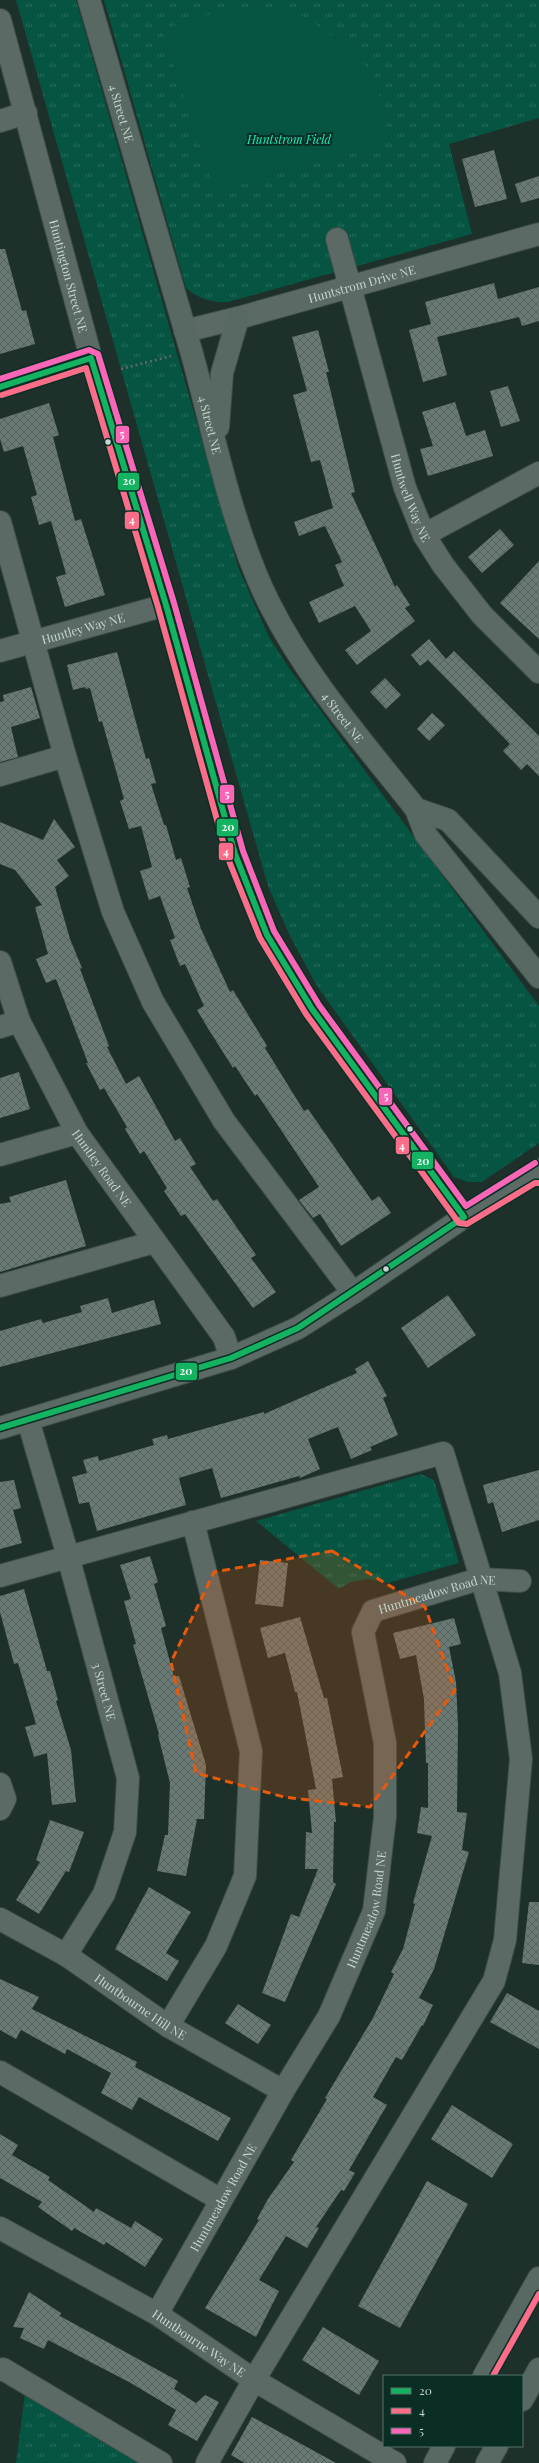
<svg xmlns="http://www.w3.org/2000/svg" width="539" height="2463" font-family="'Playfair Display',serif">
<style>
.park{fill:url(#park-tufts)}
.pitch{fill:#065442}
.building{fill:url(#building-cross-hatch)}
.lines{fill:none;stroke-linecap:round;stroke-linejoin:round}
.minor-casing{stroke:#3d4d48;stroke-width:24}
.major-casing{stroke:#3d4d48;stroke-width:24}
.path{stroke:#5e6a66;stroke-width:2.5;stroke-dasharray:2 3;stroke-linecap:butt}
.minor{stroke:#5c6a66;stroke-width:22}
.major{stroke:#586963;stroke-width:22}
.bus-1-casing{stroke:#0b2e24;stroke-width:9}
.bus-2-casing{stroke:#0b2e24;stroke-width:9}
.bus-3-casing{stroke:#0b2e24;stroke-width:9}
.bus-1{stroke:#13b361;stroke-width:6}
.bus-2{stroke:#fb6d88;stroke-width:6}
.bus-3{stroke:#fa66b7;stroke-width:6}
.marked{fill:#e8590c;fill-opacity:0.2;stroke:#e8590c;stroke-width:3;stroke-dasharray:8 5;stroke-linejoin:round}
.bus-dot{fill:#c4d7d0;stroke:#0b2e24;stroke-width:1.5}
.labels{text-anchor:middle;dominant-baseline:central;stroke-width:4;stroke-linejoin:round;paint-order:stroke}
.street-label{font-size:12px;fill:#c4d7d0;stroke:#0b2e24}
.park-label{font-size:12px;font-style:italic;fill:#1fe9ba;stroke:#0b2e24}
.line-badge{stroke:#0b2e24;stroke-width:1.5}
.badge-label{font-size:11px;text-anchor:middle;font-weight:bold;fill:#fff}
</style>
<defs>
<pattern id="park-tufts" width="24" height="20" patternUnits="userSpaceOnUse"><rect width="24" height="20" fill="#065442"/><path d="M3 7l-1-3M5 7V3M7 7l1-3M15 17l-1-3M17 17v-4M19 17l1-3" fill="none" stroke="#296c5c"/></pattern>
<pattern id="building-cross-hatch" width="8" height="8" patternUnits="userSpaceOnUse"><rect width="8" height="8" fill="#697974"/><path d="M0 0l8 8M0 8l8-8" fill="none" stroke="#57625e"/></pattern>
</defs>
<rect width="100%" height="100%" fill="#1e302a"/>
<g class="park">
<path d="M 16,0 L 76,0 L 238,567 L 269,637 L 289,668 L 539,1006 L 539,1143 L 482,1182 L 468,1182 L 454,1177 L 317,986 L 289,934 L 268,886 Z"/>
<path d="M 104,0 L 539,0 L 539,118 L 449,144 L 472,234 L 228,302 C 211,303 199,299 186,288 Z"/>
<path d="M 421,1474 L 434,1480 L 459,1563 L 388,1583 L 368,1579 L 351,1582 L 339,1589 L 256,1521 Z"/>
<path d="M 25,2393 L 139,2463 L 16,2463 Z"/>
</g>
<path class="pitch" d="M 246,10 L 278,10 L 305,17 L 351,49 L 374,75 L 390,140 L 215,192 L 162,30 L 214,13 Z"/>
<g class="building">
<path d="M 494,150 L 507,199 L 475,207 L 462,159 Z"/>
<path d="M 539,176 L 539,198 L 521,203 L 515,184 Z"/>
<path d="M 0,249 L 5,249 L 22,311 L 26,310 L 35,344 L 0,354 Z"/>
<path d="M 494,283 L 498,299 L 539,287 L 539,321 L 522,326 L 519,317 L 437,337 L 447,375 L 423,382 L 409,330 L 431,324 L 425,302 Z"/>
<path d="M 318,330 L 329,372 L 326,372 L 355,492 L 351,493 L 395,587 L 397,585 L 410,605 L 405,608 L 415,621 L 357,665 L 345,650 L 371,631 L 355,606 L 319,623 L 309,602 L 344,586 L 335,565 L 342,562 L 325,526 L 299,536 L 294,522 L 333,508 L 320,460 L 311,462 L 293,395 L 307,391 L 292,337 Z"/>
<path d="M 508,386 L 520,421 L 501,427 L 490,391 Z"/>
<path d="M 455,402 L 466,436 L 485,430 L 493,456 L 428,476 L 420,449 L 433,446 L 422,412 Z"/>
<path d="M 49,403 L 59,435 L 53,437 L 75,521 L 81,519 L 105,595 L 65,607 L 56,577 L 66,574 L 51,521 L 39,525 L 31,497 L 37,495 L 23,446 L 4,452 L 0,439 L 0,419 Z"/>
<path d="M 500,529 L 514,545 L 482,573 L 468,557 Z"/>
<path d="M 539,561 L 539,639 L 500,603 Z"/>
<path d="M 429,639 L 446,659 L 454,651 L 539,736 L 539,776 L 527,764 L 521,770 L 503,751 L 510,744 L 474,707 L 428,660 L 420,666 L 411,655 Z"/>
<path d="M 117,652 L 146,759 L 149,758 L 156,783 L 151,784 L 164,825 L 166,825 L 176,860 L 181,858 L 190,887 L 187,888 L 201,929 L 230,992 L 233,990 L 267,1046 L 265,1048 L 304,1111 L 308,1109 L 372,1201 L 379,1196 L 391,1213 L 341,1246 L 320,1214 L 313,1218 L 299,1200 L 319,1187 L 257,1094 L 255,1096 L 235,1066 L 233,1068 L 209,1030 L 197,1010 L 204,1006 L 185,964 L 180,966 L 170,940 L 175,938 L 160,896 L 149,900 L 140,871 L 152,867 L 141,826 L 129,829 L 120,801 L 124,799 L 102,721 L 99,722 L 90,688 L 86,689 L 85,687 L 73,690 L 67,665 Z"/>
<path d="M 385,678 L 401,695 L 386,709 L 370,692 Z"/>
<path d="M 31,687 L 40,718 L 11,727 L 18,757 L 0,762 L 0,702 L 4,701 L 3,695 Z"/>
<path d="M 432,713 L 445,725 L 429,741 L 417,729 Z"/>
<path d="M 54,819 L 75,847 L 57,860 L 69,876 L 55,887 L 70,939 L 82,968 L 80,969 L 109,1046 L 107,1047 L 126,1084 L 139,1076 L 175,1141 L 180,1138 L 196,1164 L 190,1167 L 213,1201 L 217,1199 L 256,1255 L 251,1258 L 276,1292 L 253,1308 L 185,1214 L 181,1216 L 164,1191 L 167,1188 L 144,1151 L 140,1154 L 125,1129 L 127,1127 L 104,1088 L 100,1090 L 86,1063 L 88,1063 L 56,979 L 46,983 L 36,959 L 48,954 L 35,907 L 42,905 L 15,870 L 0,864 L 0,822 L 43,840 Z"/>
<path d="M 19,1072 L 30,1109 L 0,1118 L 0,1078 Z"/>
<path d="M 66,1180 L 86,1246 L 0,1272 L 0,1204 L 11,1202 L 9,1197 Z"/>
<path d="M 448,1295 L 476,1335 L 428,1368 L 401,1328 Z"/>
<path d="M 108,1298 L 112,1313 L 154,1300 L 161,1324 L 0,1367 L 0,1331 L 41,1319 L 43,1323 L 82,1312 L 80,1306 Z"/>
<path d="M 368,1361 L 387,1396 L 383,1398 L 398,1435 L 370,1447 L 372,1450 L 351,1459 L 338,1427 L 308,1439 L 320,1469 L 300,1478 L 299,1476 L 221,1498 L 212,1468 L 179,1478 L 186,1505 L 97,1531 L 89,1502 L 79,1504 L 72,1477 L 87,1473 L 83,1460 L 98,1456 L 99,1461 L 154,1445 L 152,1439 L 167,1435 L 168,1439 L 264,1412 L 264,1414 L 357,1373 L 355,1369 Z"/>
<path d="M 539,1470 L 539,1520 L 502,1532 L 493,1502 L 488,1504 L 483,1485 Z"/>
<path d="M 14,1480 L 21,1508 L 13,1510 L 22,1543 L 0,1549 L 0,1482 Z"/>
<path d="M 150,1556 L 158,1582 L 154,1584 L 166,1626 L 161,1628 L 174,1677 L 179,1676 L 206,1765 L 204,1819 L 197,1819 L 186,1876 L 157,1871 L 165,1835 L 168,1835 L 170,1783 L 158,1735 L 159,1734 L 133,1645 L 136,1644 L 124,1601 L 131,1599 L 120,1565 Z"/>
<path d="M 260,1560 L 288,1563 L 283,1607 L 255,1604 Z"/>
<path d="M 24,1589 L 47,1671 L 50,1671 L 58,1700 L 56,1701 L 71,1750 L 76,1802 L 52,1805 L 47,1753 L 34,1757 L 25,1727 L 36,1724 L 18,1663 L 14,1664 L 0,1612 L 0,1596 Z"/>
<path d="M 300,1617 L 324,1698 L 327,1698 L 343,1777 L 332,1779 L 336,1822 L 334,1822 L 333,1882 L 336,1884 L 285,2002 L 262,1993 L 291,1914 L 299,1917 L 318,1869 L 305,1869 L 306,1832 L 312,1833 L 308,1790 L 316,1789 L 297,1692 L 295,1692 L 285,1653 L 268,1658 L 260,1628 Z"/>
<path d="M 454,1618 L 461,1644 L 449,1647 L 456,1682 L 458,1725 L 457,1812 L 467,1813 L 462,1850 L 469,1852 L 434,1969 L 419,1998 L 433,2005 L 423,2026 L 422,2025 L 402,2060 L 396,2057 L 373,2097 L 387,2105 L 349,2170 L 355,2173 L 344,2191 L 341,2190 L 316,2227 L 319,2228 L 307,2248 L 286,2236 L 259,2280 L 279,2291 L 256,2337 L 205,2308 L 259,2220 L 257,2219 L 268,2199 L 294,2162 L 291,2160 L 327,2099 L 325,2098 L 373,2018 L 394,1974 L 391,1972 L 403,1949 L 415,1904 L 413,1903 L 432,1836 L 417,1833 L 421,1807 L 428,1808 L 428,1763 L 426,1763 L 424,1699 L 416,1655 L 400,1659 L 393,1633 Z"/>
<path d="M 50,1820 L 84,1832 L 69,1872 L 66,1871 L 39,1914 L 16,1900 L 40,1862 L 36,1860 Z"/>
<path d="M 149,1887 L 191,1912 L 166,1953 L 179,1961 L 167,1981 L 115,1949 Z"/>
<path d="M 529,1902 L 539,1902 L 539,1965 L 522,1963 Z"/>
<path d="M 0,1979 L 39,1997 L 32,2009 L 137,2062 L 135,2067 L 231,2118 L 218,2141 L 139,2097 L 132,2110 L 101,2093 L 111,2073 L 67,2049 L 65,2054 L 21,2030 L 16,2039 L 0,2030 Z"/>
<path d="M 507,1993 L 539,2011 L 539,2049 L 490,2022 Z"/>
<path d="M 238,2004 L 271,2025 L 258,2044 L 225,2023 Z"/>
<path d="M 452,2105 L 513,2144 L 492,2178 L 431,2139 Z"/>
<path d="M 0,2134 L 18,2145 L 12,2155 L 50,2177 L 48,2180 L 94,2212 L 96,2208 L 131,2228 L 135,2221 L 163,2239 L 145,2267 L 106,2242 L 104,2245 L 74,2228 L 72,2231 L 38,2207 L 42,2202 L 0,2178 Z"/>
<path d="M 427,2181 L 468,2204 L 400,2328 L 358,2306 Z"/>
<path d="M 29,2292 L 61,2313 L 60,2316 L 178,2381 L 174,2389 L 196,2403 L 205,2395 L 219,2402 L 197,2441 L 168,2425 L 176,2410 L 129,2382 L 48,2340 L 44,2349 L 20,2338 L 24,2328 L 13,2327 Z"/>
<path d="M 323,2327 L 379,2361 L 359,2395 L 302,2360 Z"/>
<path d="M 252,2417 L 336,2463 L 245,2463 L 231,2455 Z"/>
</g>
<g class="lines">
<g class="minor-casing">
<g id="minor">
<path id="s1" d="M 0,20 L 91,358 L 166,605 L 235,854 L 267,935 L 312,1009 L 464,1217"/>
<path d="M 0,121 L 26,113"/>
<path id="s2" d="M 337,239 L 405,488 L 424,535 L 443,565 L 482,615 L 539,672"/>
<path id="s3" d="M 185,331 L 238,318 L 539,234"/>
<path d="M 0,387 L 91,358"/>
<path d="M 0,522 L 65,756 L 113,912 L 153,1002 L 224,1121 L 353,1293"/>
<path d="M 424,535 L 539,473"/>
<path id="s4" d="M 0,651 L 166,605"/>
<path d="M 0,775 L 65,756"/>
<path id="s5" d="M 0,962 L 19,1021 L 77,1133 L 224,1337 L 231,1358"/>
<path d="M 0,1027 L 19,1021"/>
<path d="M 0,1155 L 77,1133"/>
<path d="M 0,1286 L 154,1242"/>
<path id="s6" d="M 28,1420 L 68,1556 L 128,1778 L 125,1832 L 104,1894 L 66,1955"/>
<path d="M 0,1428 L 231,1358 L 298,1328 L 353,1293 L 464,1217 L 539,1170"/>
<path d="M 0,1576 L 443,1453 L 510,1673 L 521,1759 L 505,1940 L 494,1981 L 254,2380 L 207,2463"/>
<path d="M 0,1784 L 5,1799 L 0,1809"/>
<path id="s7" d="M 0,1919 L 66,1955 L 168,2026 L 283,2091"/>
<path d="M 168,2026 L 216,1946 L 245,1876 L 251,1751 L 193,1522"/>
<path d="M 0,2072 L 221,2200"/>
<path id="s8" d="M 0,2228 L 157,2314 L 254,2380 L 395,2463"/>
<path id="s9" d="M 157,2314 L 283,2091 L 329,2016 L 374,1911 L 385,1817 L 385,1743 L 363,1632 L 373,1611 L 479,1579 L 520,1581"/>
<path d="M 0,2370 L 3,2369 L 161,2463"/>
</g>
</g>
<g class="major-casing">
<g id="major">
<path id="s10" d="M 89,0 C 123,118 158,236 192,354 C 214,434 232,529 269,603 C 307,679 364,743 416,809 L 426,835 L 539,977"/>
<path d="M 218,427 L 222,373 L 238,318"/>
<path d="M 416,809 L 448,820 L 539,917"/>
<path d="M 484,2376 L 539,2278"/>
<path d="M 522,2400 L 539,2369"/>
<path d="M 435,2463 L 444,2446"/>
<path d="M 487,2463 L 497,2446"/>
</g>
</g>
<path class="path" d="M 121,369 L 171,356"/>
<use href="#minor" class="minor"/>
<use href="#major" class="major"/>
<g class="bus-1-casing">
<path id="bus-1" d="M 0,387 L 91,358 L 166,605 L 235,854 L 267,935 L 312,1009 L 464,1217 L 298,1328 L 231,1358 L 0,1428"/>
</g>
<g class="bus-2-casing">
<g id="bus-2">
<path d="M 2,395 L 86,368 L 158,607 L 227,856 L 260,938 L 306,1014 L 459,1223 L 467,1224 L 535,1183 L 539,1183"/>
<path d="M 493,2376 L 539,2294"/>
</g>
</g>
<g class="bus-3-casing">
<path id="bus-3" d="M 0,379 L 89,350 L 98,354 L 174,603 L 243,851 L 274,931 L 319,1005 L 466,1206 L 535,1163"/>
</g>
<use href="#bus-1" class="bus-1"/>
<use href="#bus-2" class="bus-2"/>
<use href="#bus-3" class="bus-3"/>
</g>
<path class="marked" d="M 332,1551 L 425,1607 L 455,1690 L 370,1807 L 284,1797 L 196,1773 L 171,1662 L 214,1572 Z"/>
<g class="bus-dot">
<circle cx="108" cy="442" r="3.5"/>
<circle cx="410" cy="1129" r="3.5"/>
<circle cx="386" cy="1269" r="3.5"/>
</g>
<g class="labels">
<g class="street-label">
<text stroke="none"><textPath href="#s10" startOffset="118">4 Street NE</textPath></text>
<text stroke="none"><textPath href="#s1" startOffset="265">Huntington Street NE</textPath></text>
<text stroke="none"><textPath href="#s3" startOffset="183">Huntstrom Drive NE</textPath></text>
<text stroke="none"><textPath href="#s10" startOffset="442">4 Street NE</textPath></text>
<text stroke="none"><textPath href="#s2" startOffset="269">Huntwell Way NE</textPath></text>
<text stroke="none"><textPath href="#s4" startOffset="86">Huntley Way NE</textPath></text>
<text stroke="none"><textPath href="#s10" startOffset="766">4 Street NE</textPath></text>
<text stroke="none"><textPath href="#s5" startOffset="231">Huntley Road NE</textPath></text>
<text stroke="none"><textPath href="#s9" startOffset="830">Huntmeadow Road NE</textPath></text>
<text stroke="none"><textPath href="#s6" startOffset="282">3 Street NE</textPath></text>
<text stroke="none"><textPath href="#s9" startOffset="458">Huntmeadow Road NE</textPath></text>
<text stroke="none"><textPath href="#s7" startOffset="166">Huntbourne Hill NE</textPath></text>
<text stroke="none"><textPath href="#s9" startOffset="134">Huntmeadow Road NE</textPath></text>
<text stroke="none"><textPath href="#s8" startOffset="230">Huntbourne Way NE</textPath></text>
</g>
<g class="park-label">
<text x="289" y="139">Huntstrom Field</text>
</g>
</g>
<g class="line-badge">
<rect x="115" y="425" width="15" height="19" rx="4" fill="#fa66b7"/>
<rect x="117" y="472" width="23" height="19" rx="4" fill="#13b361"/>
<rect x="124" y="511" width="16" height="19" rx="4" fill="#fb6d88"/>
<rect x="219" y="784" width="16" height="20" rx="4" fill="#fa66b7"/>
<rect x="216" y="818" width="23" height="19" rx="4" fill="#13b361"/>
<rect x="218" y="842" width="16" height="19" rx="4" fill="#fb6d88"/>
<rect x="378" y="1087" width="15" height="19" rx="4" fill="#fa66b7"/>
<rect x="395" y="1136" width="15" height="19" rx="4" fill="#fb6d88"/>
<rect x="411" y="1151" width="23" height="19" rx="4" fill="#13b361"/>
<rect x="175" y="1362" width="23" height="19" rx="4" fill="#13b361"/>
</g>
<g class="badge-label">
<text x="122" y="438">5</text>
<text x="129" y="485">20</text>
<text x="132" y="524">4</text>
<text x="227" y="798">5</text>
<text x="228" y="831">20</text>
<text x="226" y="856">4</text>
<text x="386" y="1100">5</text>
<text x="402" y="1150">4</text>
<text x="423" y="1165">20</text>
<text x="186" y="1375">20</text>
</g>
<rect x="383" y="2375" width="140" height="72" fill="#0b2e24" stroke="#557269"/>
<rect x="391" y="2388" width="20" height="6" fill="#13b361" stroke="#557269"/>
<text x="419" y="2395" font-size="12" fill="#c4d7d0">20</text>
<rect x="391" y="2408" width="20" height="6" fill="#fb6d88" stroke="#557269"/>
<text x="419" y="2415" font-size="12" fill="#c4d7d0">4</text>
<rect x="391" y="2428" width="20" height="6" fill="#fa66b7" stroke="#557269"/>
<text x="419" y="2435" font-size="12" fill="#c4d7d0">5</text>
</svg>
